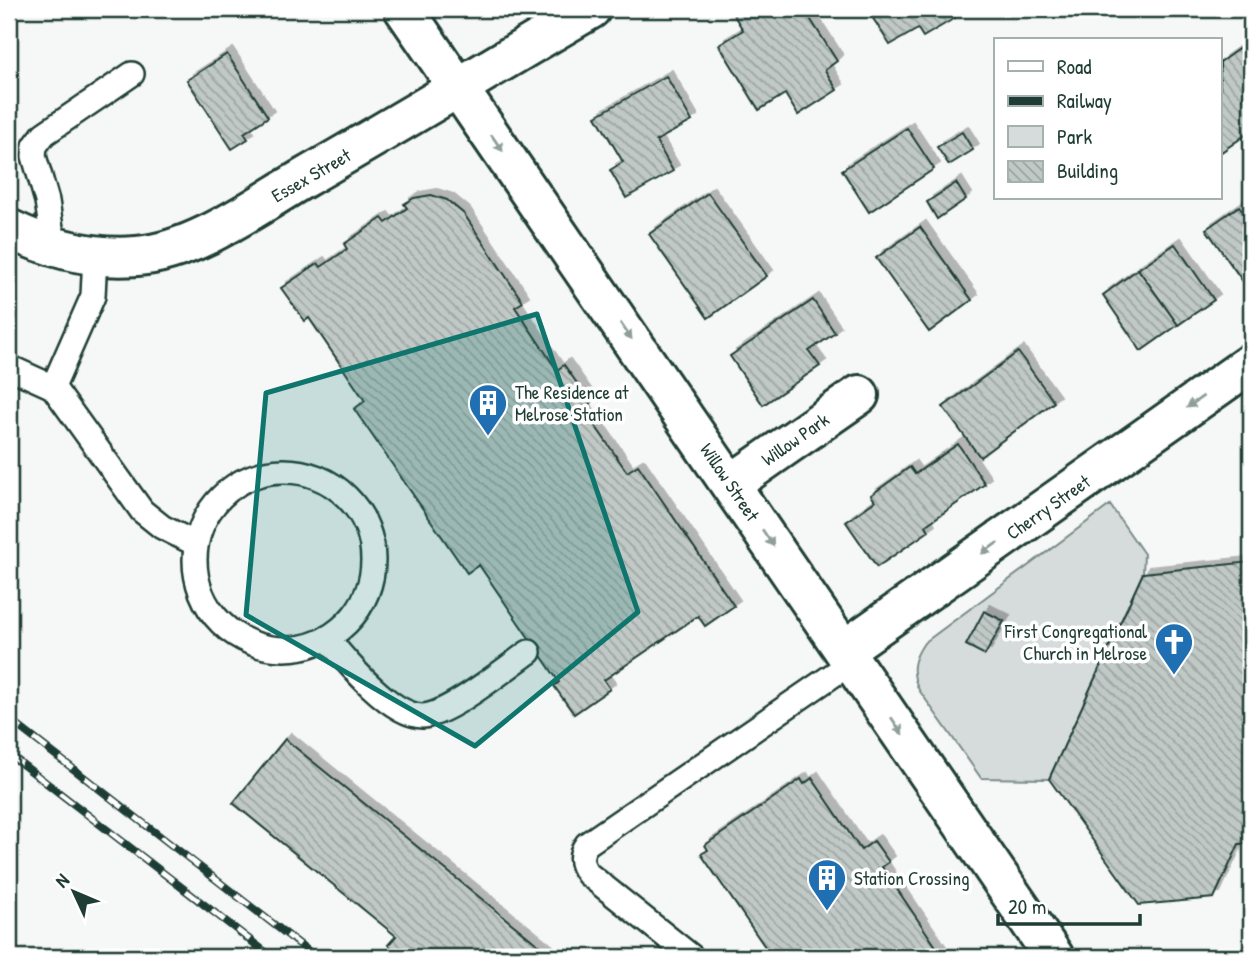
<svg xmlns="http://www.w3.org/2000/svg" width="1260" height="966" font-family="'Patrick Hand',sans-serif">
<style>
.park{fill:#d6dcdb;stroke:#7a8c88;stroke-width:2}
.building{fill:url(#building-back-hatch);stroke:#1f3d34;stroke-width:2;filter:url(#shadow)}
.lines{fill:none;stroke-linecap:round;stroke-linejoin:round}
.service-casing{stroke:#1f3d34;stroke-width:28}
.minor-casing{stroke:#1f3d34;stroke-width:44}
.tertiary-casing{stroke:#1f3d34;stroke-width:44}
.service{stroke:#fff;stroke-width:23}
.minor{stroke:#fff;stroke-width:38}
.tertiary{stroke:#fff;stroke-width:38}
.rail-casing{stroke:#1f3d34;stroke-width:8}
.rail{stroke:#fff;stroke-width:5;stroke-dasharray:16;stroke-linecap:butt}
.oneway{fill:#8f9e9a}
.marked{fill:#0f766e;fill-opacity:0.2;stroke:#0f766e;stroke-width:5;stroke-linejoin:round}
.labels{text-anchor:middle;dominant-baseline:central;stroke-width:7;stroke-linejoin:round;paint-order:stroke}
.street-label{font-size:19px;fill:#1f3d34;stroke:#fff}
.poi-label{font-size:19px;fill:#1f3d34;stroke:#fff;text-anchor:start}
</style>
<defs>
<pattern id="building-back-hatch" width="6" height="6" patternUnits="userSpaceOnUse" patternTransform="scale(1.75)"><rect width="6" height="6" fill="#c0c9c6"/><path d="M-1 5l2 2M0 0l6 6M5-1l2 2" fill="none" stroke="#9ba4a2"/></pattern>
<filter id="shadow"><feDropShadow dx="6" dy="-6" stdDeviation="0" flood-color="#0004"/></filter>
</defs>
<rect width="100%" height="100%" fill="#f6f7f7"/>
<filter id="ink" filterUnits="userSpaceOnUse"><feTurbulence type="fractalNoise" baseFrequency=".0143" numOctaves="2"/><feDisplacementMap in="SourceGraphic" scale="14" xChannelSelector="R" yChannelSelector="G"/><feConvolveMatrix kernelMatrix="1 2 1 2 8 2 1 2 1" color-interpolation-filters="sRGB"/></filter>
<g filter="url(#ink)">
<path class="park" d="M 1110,505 L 1144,554 L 1143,573 L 1049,779 L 981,778 L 919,690 C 910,671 913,659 924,643 Z"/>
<g class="building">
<path d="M 730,9 L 804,9 L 837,61 L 825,70 L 837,90 L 798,115 L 785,94 L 759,110 L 719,45 L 743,30 Z"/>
<path d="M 867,9 L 950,9 L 955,18 L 923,37 L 918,29 L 890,45 Z"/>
<path d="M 1251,40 L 1251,131 L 1220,153 L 1220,62 Z"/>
<path d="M 227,54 L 268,117 L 244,133 L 248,139 L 232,149 L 187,80 Z"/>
<path d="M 666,76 L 692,121 L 656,141 L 673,171 L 626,198 L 610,170 L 623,162 L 596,116 Z"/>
<path d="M 907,128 L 934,169 L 869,212 L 842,170 Z"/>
<path d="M 962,132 L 973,150 L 949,165 L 937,147 Z"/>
<path d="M 956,183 L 966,199 L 937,219 L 927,202 Z"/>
<path d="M 708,193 L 767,276 L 708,318 L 649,234 Z"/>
<path d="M 431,195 L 447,200 L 464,214 L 523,302 L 515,307 L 557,370 L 564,365 L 591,403 L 583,408 L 627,472 L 638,465 L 734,606 L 705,626 L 698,616 L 604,680 L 610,689 L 574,714 L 554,686 L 559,682 L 479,565 L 467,573 L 354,409 L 365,401 L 309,318 L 305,321 L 281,288 L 318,263 L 321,267 L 347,249 L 344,244 L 382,218 L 386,223 L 407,208 L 404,204 L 414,198 Z"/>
<path d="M 1239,206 L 1251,222 L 1251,293 L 1206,229 Z"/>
<path d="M 920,227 L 972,300 L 929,332 L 876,258 Z"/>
<path d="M 1175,244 L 1214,300 L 1178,325 L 1138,269 Z"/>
<path d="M 1138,269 L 1178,325 L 1141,351 L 1103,295 Z"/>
<path d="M 813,300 L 835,333 L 809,351 L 820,366 L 763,405 L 730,356 Z"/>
<path d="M 1018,352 L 1054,402 L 980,457 L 943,407 Z"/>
<path d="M 958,444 L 985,484 L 926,525 L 929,531 L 877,567 L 846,522 L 875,501 L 871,495 L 910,467 L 915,474 Z"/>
<path d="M 1251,562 L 1251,843 L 1239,844 L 1214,898 L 1139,905 L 1049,779 L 1143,573 Z"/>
<path d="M 984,611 L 1004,621 L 985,655 L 966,645 Z"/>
<path d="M 285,739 L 553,957 L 403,957 L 388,945 L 396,936 L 233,803 Z"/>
<path d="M 812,778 L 861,850 L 874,841 L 889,862 L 882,867 L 943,957 L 772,957 L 701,854 L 708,850 L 705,845 L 801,779 L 804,784 Z"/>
</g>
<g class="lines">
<g class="service-casing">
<g id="service">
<path d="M 54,248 L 47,201 L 34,156 L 35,146 L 44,134 L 132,74"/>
<path d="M 95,255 L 93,296 L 53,387 L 142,511 L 162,527 L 196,544"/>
<path d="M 9,367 L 53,387"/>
<circle cx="284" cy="560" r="89"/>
<path d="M 327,638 C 346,661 390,715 422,716 C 447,716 506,668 529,652"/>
<path d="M 692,957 L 588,874 C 580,864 579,854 587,844 L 852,662"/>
</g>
</g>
<g class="minor-casing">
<g id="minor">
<path d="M 404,9 L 1054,957"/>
<path d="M 731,484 L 859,395"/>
<path d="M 844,650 L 1251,363"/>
</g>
</g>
<g class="tertiary-casing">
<path id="tertiary" d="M 9,229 C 49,248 91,260 137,256 C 194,252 255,207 304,178 C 400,123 495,65 591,9"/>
</g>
<use href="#service" class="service"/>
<use href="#minor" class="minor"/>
<use href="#tertiary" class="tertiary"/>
<g class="rail-casing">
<g id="rail">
<path d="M 9,719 L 316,957"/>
<path d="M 9,754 L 272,957"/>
</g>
</g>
<use href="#rail" class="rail"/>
</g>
<defs><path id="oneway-solid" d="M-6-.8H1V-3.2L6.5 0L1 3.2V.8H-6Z" transform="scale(1.75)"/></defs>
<g class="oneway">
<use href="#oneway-solid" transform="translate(497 143) rotate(55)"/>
<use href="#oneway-solid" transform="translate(626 331) rotate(55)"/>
<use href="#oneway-solid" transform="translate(1195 402) rotate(145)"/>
<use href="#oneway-solid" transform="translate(768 538) rotate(56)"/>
<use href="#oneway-solid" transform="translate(990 548) rotate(145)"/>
<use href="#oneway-solid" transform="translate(897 726) rotate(56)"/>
</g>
</g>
<path class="marked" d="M 537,314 L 638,612 L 475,746 L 246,615 L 266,393 Z"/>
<defs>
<g id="building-pin" transform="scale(2.0125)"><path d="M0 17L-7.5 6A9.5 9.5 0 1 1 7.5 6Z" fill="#1f6fb2" stroke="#fff"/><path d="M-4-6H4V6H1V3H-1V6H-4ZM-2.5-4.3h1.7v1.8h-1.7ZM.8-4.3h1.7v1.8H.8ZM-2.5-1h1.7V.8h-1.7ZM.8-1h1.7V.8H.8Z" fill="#fff"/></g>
<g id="church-pin" transform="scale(2.0125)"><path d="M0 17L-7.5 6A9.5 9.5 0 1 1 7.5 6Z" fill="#1f6fb2" stroke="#fff"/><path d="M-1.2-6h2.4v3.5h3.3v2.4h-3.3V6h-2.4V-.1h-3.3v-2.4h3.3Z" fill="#fff"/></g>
</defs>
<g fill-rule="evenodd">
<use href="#building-pin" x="488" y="403"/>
<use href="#church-pin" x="1174" y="642"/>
<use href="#building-pin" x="827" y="878"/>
</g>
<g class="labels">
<g class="street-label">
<text transform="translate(311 175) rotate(-30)">Essex Street</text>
<text transform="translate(795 439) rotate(-35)">Willow Park</text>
<text transform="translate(730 482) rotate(56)">Willow Street</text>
<text transform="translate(1048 507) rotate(-35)">Cherry Street</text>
</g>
<g class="poi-label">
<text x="515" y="392">The Residence at<tspan x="515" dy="22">Melrose Station</tspan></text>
<text x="1147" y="631" text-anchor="end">First Congregational<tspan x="1147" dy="22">Church in Melrose</tspan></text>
<text x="854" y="878">Station Crossing</text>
</g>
</g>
<rect width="1260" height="966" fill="none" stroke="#fff" stroke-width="35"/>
<rect x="18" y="18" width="1225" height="931" fill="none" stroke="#1f3d34" stroke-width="2.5" filter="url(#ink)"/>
<rect x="994" y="38" width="228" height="161" fill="#ffffff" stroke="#a5b1ae" stroke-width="2"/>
<rect x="1008" y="61" width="35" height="10" fill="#ffffff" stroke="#a5b1ae" stroke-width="2"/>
<text x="1057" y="74" font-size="21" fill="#1f3d34">Road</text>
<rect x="1008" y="96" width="35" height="10" fill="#1f3d34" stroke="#a5b1ae" stroke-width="2"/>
<text x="1057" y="108" font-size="21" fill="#1f3d34">Railway</text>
<rect x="1008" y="126" width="35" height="21" fill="#d6dcdb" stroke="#a5b1ae" stroke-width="2"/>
<text x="1057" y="144" font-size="21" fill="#1f3d34">Park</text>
<rect x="1008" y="161" width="35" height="21" fill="url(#building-back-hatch)" stroke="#a5b1ae" stroke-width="2"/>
<text x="1057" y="178" font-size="21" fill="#1f3d34">Building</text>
<g transform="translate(74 892) rotate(314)" stroke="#ffffff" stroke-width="5" paint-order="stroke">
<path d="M0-5L12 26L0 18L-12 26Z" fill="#1f3d34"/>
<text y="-10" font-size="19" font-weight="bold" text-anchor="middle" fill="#1f3d34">N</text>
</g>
<path d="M998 914v10h142v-10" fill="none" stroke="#1f3d34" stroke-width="3.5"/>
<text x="1008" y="914" font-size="21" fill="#1f3d34" stroke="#ffffff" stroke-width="5" paint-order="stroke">20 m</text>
</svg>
